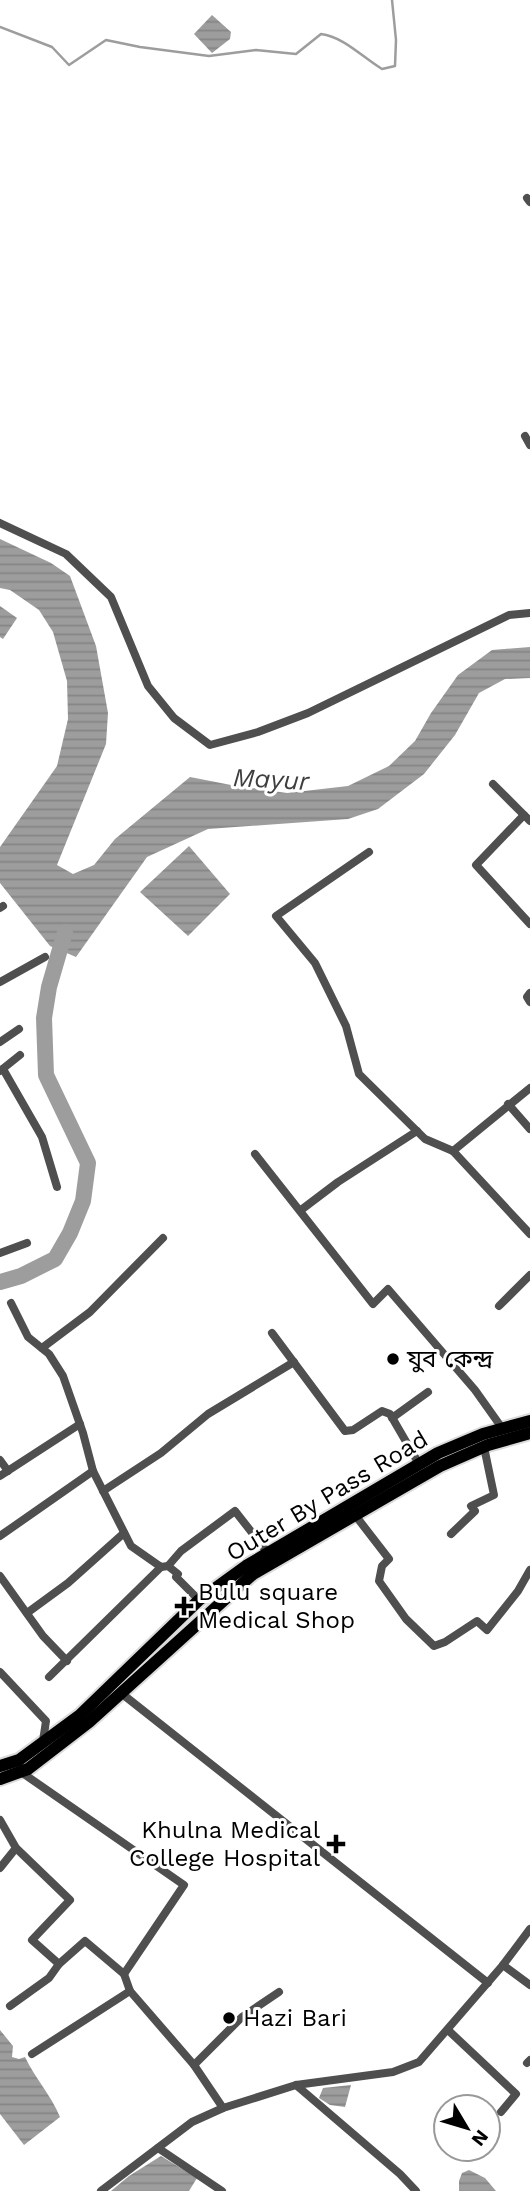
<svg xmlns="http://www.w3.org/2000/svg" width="530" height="2191" font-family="'Work Sans','Noto Sans Bengali',sans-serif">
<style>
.water{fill:url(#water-rules)}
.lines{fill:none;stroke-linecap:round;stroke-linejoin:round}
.stream{stroke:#9d9d9d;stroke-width:2.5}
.river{stroke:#9d9d9d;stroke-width:16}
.primary-casing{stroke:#dbdbdb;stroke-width:16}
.minor{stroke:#4f4f4f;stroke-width:8}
.primary{stroke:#000;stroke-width:12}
.poi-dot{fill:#000;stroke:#fff;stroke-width:2.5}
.labels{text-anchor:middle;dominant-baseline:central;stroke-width:6;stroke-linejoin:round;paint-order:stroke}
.poi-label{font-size:24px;fill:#000;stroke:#fff;text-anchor:start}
.street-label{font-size:24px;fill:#000;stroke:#fff}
.water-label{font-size:26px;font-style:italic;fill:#3e3e3e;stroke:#fff}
</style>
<defs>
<pattern id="water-rules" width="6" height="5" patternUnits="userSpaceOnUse" patternTransform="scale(1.75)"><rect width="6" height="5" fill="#9d9d9d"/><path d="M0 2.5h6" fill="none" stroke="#858585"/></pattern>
</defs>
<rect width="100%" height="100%" fill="#fff"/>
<g class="water">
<path d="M 212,15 L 231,32 L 230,39 L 212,53 L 194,34 Z"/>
<path d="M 0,539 L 51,563 L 70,576 L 96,646 L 108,713 L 106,744 L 57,865 L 73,874 L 94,865 L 115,839 L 190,777 L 231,785 L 287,793 L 348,786 L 389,766 L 415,741 L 431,713 L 458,675 L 492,650 L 530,647 L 530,678 L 505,679 L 479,693 L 455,735 L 424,774 L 378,809 L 348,819 L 208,829 L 147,857 L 76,957 L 50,946 L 0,883 L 0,847 L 57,766 L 68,719 L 67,681 L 53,632 L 39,610 L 10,590 L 0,588 Z"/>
<path d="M 0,606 L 17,618 L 3,639 L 0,637 Z"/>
<path d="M 189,846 L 230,894 L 188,936 L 140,892 Z"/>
<path d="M 0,2030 L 13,2046 L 12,2057 L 19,2059 L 25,2057 C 35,2078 51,2095 60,2117 L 24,2145 L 0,2114 Z"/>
<path d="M 351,2085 L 345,2107 L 330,2105 L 319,2098 L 323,2088 Z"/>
<path d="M 161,2156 L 197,2178 L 189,2191 L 111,2191 L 129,2176 Z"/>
<path d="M 469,2170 L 485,2178 L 496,2191 L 459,2191 L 459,2181 L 462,2173 Z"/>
</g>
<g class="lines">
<path class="stream" d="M 0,27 L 52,47 L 69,65 L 106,40 L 140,47 L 209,56 L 256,50 L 296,54 L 321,34 C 344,37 362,57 382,69 L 395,66 L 396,40 L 392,0"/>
<path class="river" d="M 0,1282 L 21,1276 L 55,1259 L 70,1233 L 83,1201 L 88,1163 L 46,1075 L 44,1018 L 49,987 L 65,932"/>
<g class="primary-casing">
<g id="primary">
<path d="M 0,1766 L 19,1760 L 80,1715 L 199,1600 L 246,1566 L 438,1453 L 483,1434 L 530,1421"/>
<path d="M 0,1779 L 28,1769 L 89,1722 L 253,1574 L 440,1466 L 488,1445 L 530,1433"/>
</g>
</g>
<g class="minor">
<path d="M 527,198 L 530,202"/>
<path d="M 525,436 L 530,445"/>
<path d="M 0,523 L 66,554 L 111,597 L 148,686 L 174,718 L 210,745 L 258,732 L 308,713 L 509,615 L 530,613"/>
<path d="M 493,784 L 524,815"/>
<path d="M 530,821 L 524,815 L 476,865 L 530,924"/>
<path d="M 369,852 L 276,916 L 315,963 L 346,1026 L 359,1074 L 425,1139 L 453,1151"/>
<path d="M 0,908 L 3,906"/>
<path d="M 0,982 L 45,957"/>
<path d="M 530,993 L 527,997 L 530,1002"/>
<path d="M 0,1042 L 19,1029"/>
<path d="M 3,1069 L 42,1137 L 57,1187"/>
<path d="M 0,1071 L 20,1055"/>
<path d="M 530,1088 L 453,1151 L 530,1234"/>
<path d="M 508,1104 L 530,1129"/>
<path d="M 255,1154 L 373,1304 L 388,1289 L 475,1390 L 502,1428"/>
<path d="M 301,1210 L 338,1182 L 417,1131"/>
<path d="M 0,1253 L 27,1243"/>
<path d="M 11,1303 L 28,1337 L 49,1354 L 63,1376 L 83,1433 L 93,1471 L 131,1546 L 161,1567 L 168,1566 L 178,1574 L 176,1577 L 199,1600"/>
<path d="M 499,1306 L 530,1275"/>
<path d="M 272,1333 L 345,1431 L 353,1430 L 382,1411 L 390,1414 L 419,1464"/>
<path d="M 42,1348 L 90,1312 L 163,1238"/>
<path d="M 392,1418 L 428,1392"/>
<path d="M 0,1460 L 8,1471"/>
<path d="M 0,1476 L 80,1424"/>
<path d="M 103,1491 L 161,1453 L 208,1414 L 294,1362"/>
<path d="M 355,1515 L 389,1559 L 382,1566 L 379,1581 L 406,1619 L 434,1646 L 445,1642 L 477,1621 L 487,1630 L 518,1591 L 530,1570"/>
<path d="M 451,1534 L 475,1511 L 471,1506 L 494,1495 L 484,1447"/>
<path d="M 0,1536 L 93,1471"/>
<path d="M 168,1566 L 181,1551 L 235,1511 L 268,1553"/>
<path d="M 0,1576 L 43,1636 L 67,1661"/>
<path d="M 27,1613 L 68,1583 L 124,1533"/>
<path d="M 0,1672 L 46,1721 L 43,1741"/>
<path d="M 49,1677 L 161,1567"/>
<path d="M 121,1693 L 488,1983"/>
<path d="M 21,1772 L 184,1885 L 124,1974"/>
<path d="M 0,1820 L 16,1848 L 70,1900 L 32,1940 L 59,1964 L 85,1941 L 124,1974 L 130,1991 L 194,2065 L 223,2108"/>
<path d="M 0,1868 L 16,1848"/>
<path d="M 503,1965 L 530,1985"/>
<path d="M 10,2006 L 49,1978 L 59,1964"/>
<path d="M 448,2030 L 516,2094 L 501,2112"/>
<path d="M 32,2054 L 130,1991"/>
<path d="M 527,2063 L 530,2060"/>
<path d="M 194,2065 L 242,2017 L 279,1992"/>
<path d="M 296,2085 L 400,2174 L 416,2191"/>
<path d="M 158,2148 L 222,2191"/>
<path d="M 101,2191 L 192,2122 L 223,2108 L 296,2085 L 393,2072 L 419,2062 L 503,1965 L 530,1929"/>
</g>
<use href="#primary" class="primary"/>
</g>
<g class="poi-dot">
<circle cx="393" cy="1359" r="7"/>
<path d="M180.5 1595.5h7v7h7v7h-7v7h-7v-7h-7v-7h7z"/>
<path d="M332.5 1833.5h7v7h7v7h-7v7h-7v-7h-7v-7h7z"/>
<circle cx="229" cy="2018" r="7"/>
</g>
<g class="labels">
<g class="poi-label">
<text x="407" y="1359">যুব কেন্দ্র</text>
<text x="198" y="1592">Bulu square<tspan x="198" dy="28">Medical Shop</tspan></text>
<text x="320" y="1830" text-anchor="end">Khulna Medical<tspan x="320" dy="28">College Hospital</tspan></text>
<text x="243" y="2018">Hazi Bari</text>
</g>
<g class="street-label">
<text transform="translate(327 1496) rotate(-31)">Outer By Pass Road</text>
</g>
<g class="water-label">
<text transform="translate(271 779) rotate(3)">Mayur</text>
</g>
</g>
<g transform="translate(467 2128) rotate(128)"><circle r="33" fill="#ffffff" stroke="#999999" stroke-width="2"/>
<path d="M0-5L12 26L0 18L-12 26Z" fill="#000000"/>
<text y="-10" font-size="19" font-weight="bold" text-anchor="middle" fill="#000000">N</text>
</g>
</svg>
